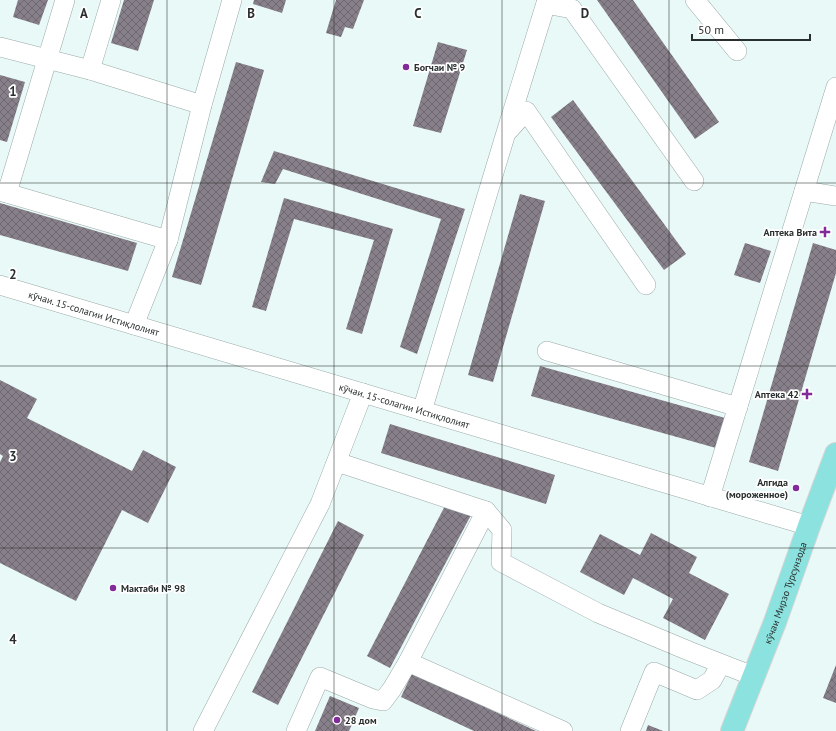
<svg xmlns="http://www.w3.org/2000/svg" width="836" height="731" font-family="'PT Sans',sans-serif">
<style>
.building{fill:url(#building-cross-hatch)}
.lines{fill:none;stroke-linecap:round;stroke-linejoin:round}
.minor-casing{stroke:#9aaaa8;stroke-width:20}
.major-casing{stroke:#d4d5d5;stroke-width:24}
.minor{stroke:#fff;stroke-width:19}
.major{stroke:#8be2df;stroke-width:22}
.grid{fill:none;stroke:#292f2e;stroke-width:1;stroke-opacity:0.55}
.poi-dot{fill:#812b99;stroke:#fff;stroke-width:1.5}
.labels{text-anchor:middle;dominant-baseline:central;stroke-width:3.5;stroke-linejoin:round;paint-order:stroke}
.poi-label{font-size:10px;font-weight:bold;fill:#292f2e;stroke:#fff;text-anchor:start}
.street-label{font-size:10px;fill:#292f2e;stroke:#fff}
.grid-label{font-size:13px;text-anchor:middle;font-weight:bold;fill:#292f2e;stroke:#fff;stroke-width:3.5;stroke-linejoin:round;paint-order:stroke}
</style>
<defs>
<pattern id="building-cross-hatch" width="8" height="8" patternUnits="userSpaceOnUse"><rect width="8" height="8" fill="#877f89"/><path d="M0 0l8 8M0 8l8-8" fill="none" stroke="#6e6870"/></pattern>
</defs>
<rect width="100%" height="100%" fill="#e8f9f7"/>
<g class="building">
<path d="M 18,0 L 48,0 L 39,25 L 13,17 Z"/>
<path d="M 124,0 L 154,0 L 138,51 L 111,43 Z"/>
<path d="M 254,0 L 286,0 L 282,13 L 253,4 Z"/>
<path d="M 336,0 L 364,0 L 353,29 L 345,27 L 341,37 L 326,33 Z"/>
<path d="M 597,0 L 633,0 L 719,122 L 695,139 Z"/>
<path d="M 438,42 L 467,50 L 441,133 L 413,126 Z"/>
<path d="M 236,62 L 264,70 L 201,285 L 172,277 Z"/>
<path d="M 0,75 L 25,82 L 7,142 L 0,140 Z"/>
<path d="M 573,100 L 686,254 L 664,270 L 551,117 Z"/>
<path d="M 274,151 L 465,209 L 417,354 L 400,347 L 441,219 L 283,169 L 275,184 L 261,182 Z"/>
<path d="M 520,194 L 545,201 L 493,382 L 468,375 Z"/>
<path d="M 284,198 L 393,229 L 362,334 L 346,329 L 374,240 L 294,219 L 266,311 L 252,307 Z"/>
<path d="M 0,203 L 137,243 L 128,271 L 0,235 Z"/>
<path d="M 745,243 L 771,251 L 760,283 L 734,275 Z"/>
<path d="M 813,243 L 836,250 L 836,273 L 778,471 L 749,462 Z"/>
<path d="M 540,366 L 725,418 L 716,448 L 531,396 Z"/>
<path d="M 0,380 L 37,399 L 27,418 L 132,471 L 143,450 L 176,467 L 148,523 L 122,510 L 76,601 L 0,563 L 0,462 L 3,456 L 0,454 Z"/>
<path d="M 390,424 L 555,475 L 546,504 L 381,453 Z"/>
<path d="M 447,502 L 471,515 L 390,668 L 367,656 Z"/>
<path d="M 338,521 L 364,535 L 278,705 L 252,692 Z"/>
<path d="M 651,533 L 697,557 L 689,573 L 729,594 L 705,640 L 663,618 L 673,599 L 633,578 L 624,595 L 580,572 L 600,534 L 640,555 Z"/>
<path d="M 836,665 L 836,703 L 823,698 Z"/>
<path d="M 412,673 L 536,731 L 474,731 L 401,697 Z"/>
<path d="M 330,696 L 359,708 L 349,731 L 315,731 Z"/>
<path d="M 648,725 L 663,731 L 646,731 Z"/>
</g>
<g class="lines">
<g class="minor-casing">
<g id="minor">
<path d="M 695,0 L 737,51"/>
<path d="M 546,4 L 572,9 L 694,181"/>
<path d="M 0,47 L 90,70 L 111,0"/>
<path d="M 90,70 L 202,105"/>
<path d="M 509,130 L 526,111 L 646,285"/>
<path d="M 0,191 L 168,240"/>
<path d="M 804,191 L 836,196"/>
<path d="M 7,193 L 65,0"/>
<path id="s1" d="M 0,285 L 809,526"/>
<path d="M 134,325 L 168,240 L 202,105 L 232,0"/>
<path d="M 547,351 L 738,407"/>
<path d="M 422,411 L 505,136 L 547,0"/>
<path d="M 337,462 L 486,511 L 408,662"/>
<path d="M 710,497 L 836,87"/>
<path d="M 486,511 L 502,530 L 501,562 L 598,613 L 689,651 L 753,676"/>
<path d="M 203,731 L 320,504 L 363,393"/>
<path d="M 296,731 L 320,677 L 373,699 L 383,701 L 392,689 L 408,662 L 563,731"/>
<path d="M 630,731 L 654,672 L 697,690 L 712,680 L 721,664"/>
</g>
</g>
<g class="major-casing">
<g id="major">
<path id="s2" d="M 732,731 L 775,622 L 809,526 L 836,454"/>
</g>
</g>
<use href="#minor" class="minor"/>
<use href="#major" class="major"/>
</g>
<path class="grid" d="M 167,0 L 167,731M 334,0 L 334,731M 502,0 L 502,731M 669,0 L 669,731M 0,183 L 836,183M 0,366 L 836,366M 0,548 L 836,548"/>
<g class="poi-dot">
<circle cx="406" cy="67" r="4"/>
<path d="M823 226h4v4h4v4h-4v4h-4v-4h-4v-4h4z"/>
<path d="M805 388h4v4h4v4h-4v4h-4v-4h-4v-4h4z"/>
<circle cx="796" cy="488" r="4"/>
<circle cx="113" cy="588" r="4"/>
<circle cx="337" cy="720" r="4"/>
</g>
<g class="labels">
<g class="poi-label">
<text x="414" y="67">Богчаи № 9</text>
<text x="817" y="232" text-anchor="end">Аптека Вита</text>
<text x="799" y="394" text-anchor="end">Аптека 42</text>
<text x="788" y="482" text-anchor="end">Алгида<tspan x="788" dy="12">(мороженное)</tspan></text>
<text x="121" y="588">Мактаби № 98</text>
<text x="345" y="720">28 дом</text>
</g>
<g class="street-label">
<text stroke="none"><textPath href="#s1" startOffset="98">кӯчаи. 15-солагии Истиқлолият</textPath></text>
<text stroke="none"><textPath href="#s1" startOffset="422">кӯчаи. 15-солагии Истиқлолият</textPath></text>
<text stroke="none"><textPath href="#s2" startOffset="148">кӯчаи Мирзо Турсунзода</textPath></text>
</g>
</g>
<g class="grid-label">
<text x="84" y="18">A</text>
<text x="251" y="18">B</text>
<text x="418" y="18">C</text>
<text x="585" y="18">D</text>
<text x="13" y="96">1</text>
<text x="13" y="279">2</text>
<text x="13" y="461">3</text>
<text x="13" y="644">4</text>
</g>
<path d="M692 34v6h118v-6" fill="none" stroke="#292f2e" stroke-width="2"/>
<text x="698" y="34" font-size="12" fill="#292f2e" stroke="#ffffff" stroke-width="3" paint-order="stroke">50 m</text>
</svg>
